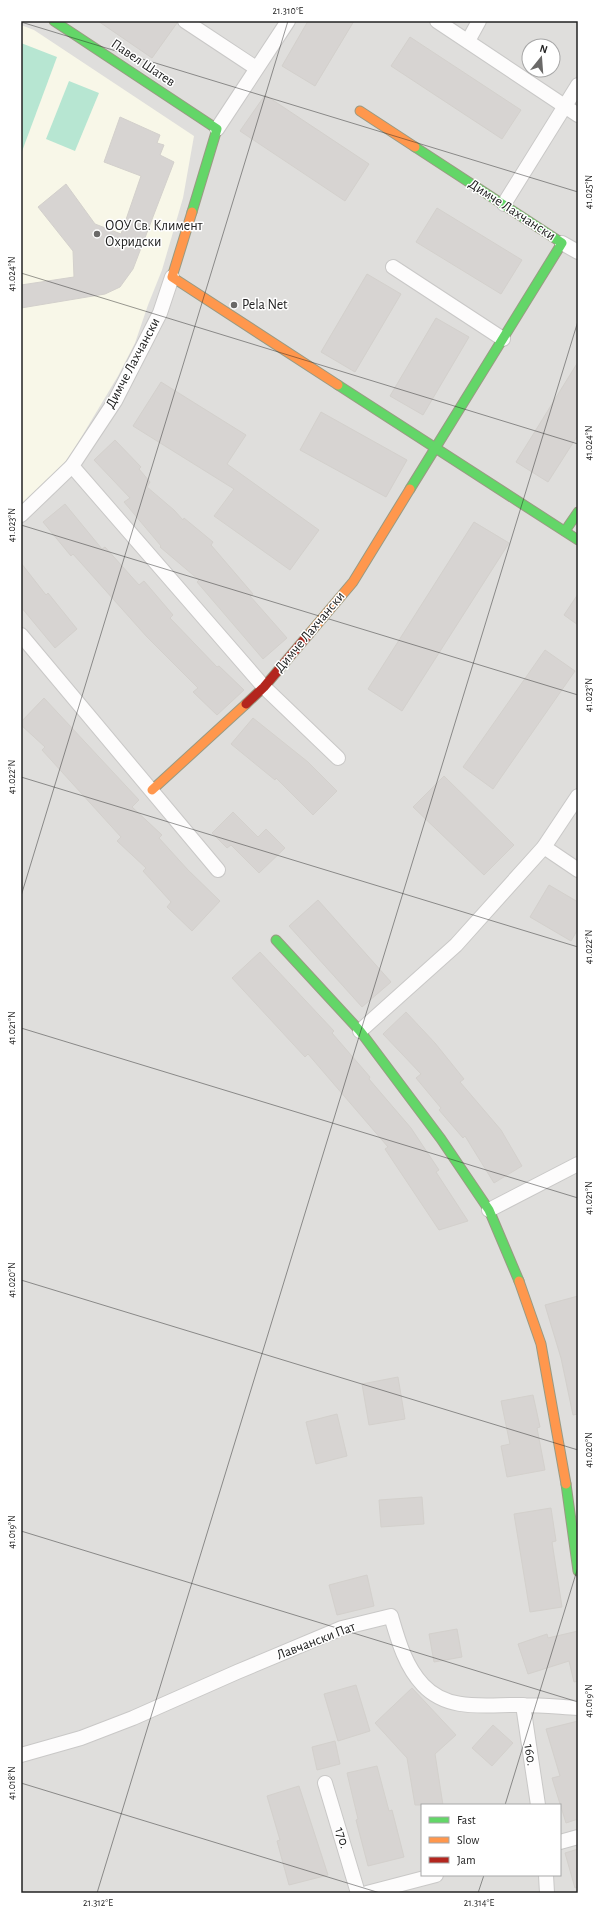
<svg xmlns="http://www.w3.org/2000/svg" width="599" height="1914" font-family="'Alegreya Sans',sans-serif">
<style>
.residential{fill:#dfdedc;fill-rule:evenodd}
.education{fill:#f8f7e8}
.pitch{fill:#b7e6d2}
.building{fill:#d7d4d2;stroke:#d3d0cc}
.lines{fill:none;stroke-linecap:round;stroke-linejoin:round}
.street-casing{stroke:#c9c8c7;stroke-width:16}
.fast-casing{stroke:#999a82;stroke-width:11}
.slow-casing{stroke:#999a82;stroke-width:11}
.jam-casing{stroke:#999a82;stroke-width:11}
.street{stroke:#fdfcfc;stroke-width:14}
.fast{stroke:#63d668;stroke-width:9}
.slow{stroke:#ff974d;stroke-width:9}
.jam{stroke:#b3261e;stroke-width:9}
.ticks{fill:none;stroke:#222;stroke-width:1;stroke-opacity:0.45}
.poi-dot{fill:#6a6968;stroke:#fff;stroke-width:1.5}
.labels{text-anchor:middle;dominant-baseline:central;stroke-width:3;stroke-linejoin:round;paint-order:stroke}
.street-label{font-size:14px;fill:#222;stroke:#fff}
.poi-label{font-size:14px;fill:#222;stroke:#fff;text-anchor:start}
.neatline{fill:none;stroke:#222;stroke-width:1.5}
.ticks-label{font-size:10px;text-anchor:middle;fill:#222}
</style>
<rect width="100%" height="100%" fill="#f0eeeb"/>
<path class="residential" d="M 21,21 L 578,21 L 578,1893 L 21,1893 ZM 529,46 L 553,46 L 553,70 L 529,70 ZM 422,1805 L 560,1805 L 560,1875 L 422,1875 Z"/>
<path class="education" d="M 21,25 L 34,30 L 194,136 L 183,198 L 162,270 L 148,305 L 135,343 L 118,376 L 70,456 L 27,509 L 21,501 Z"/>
<g class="pitch">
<path d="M 21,43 L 57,57 L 21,154 Z"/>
<path d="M 69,81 L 99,93 L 75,151 L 46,139 Z"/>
</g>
<g class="building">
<path d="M 98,21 L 177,21 L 177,23 L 152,58 Z"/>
<path d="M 308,21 L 354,21 L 315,86 L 282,66 Z"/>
<path d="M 410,37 L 521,110 L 502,139 L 391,66 Z"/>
<path d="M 265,95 L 369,164 L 345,201 L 240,131 Z"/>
<path d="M 120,117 L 160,135 L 157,143 L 164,145 L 160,155 L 174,162 L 133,269 L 120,287 L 105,294 L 21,308 L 21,285 L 74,277 L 73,251 L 38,207 L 66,184 L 95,224 L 121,234 L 141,176 L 104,162 Z"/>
<path d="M 437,208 L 522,260 L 501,294 L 416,242 Z"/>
<path d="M 367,274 L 401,294 L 355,372 L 321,352 Z"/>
<path d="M 436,318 L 469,337 L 423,415 L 390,396 Z"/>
<path d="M 578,362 L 578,435 L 548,482 L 516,462 Z"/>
<path d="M 161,382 L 246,435 L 227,464 L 319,530 L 290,570 L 214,516 L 234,489 L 133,426 Z"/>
<path d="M 321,412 L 407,460 L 386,497 L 300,450 Z"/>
<path d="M 115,440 L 141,467 L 139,469 L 150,482 L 147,487 L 174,510 L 183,520 L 184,518 L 213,542 L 211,545 L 253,594 L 250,596 L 287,638 L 263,659 L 197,582 L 199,580 L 160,547 L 161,546 L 124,502 L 130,498 L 94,460 Z"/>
<path d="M 65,504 L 102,549 L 105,547 L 139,585 L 144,581 L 173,615 L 170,618 L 217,667 L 219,666 L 244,690 L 217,715 L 193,692 L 198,688 L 147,637 L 73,554 L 71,556 L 43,522 Z"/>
<path d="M 474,522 L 509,543 L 402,711 L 368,689 Z"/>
<path d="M 21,563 L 46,595 L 48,593 L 77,629 L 55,648 L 21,607 Z"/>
<path d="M 578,594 L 578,625 L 564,615 Z"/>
<path d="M 545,650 L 575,671 L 493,789 L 463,767 Z"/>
<path d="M 44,698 L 139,800 L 132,807 L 162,835 L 159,838 L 188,870 L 220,901 L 192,931 L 167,907 L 171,902 L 143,871 L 146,868 L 117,841 L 121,837 L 42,750 L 45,747 L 21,725 L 21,722 Z"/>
<path d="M 253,718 L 308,762 L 337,791 L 313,815 L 276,778 L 275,780 L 231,744 Z"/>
<path d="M 444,776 L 514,845 L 484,875 L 413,807 Z"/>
<path d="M 233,812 L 258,837 L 266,829 L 285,848 L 259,873 L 231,845 L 227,848 L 212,833 Z"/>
<path d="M 549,885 L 578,902 L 578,929 L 571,941 L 530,917 Z"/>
<path d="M 318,900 L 391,982 L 362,1007 L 289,926 Z"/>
<path d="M 260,952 L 334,1031 L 332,1033 L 370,1077 L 369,1079 L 411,1128 L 439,1170 L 436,1172 L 468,1221 L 439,1230 L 385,1149 L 388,1147 L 308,1054 L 305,1057 L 232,978 Z"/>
<path d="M 406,1012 L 435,1043 L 464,1079 L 460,1082 L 501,1130 L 522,1166 L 494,1183 L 465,1136 L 463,1138 L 439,1110 L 441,1108 L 416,1078 L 421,1074 L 383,1034 Z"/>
<path d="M 578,1296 L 578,1414 L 573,1415 L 561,1358 L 545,1305 Z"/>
<path d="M 398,1377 L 405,1419 L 369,1425 L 362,1384 Z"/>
<path d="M 533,1395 L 540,1427 L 537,1428 L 545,1470 L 507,1477 L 501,1446 L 510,1444 L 501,1401 Z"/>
<path d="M 337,1414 L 347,1456 L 316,1464 L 306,1422 Z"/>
<path d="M 422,1497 L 424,1524 L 381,1527 L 379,1500 Z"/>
<path d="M 551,1508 L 556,1541 L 552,1542 L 562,1607 L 530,1612 L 514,1514 Z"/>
<path d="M 367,1575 L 374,1606 L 337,1615 L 329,1585 Z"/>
<path d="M 457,1629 L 462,1657 L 434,1662 L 429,1634 Z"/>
<path d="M 578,1631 L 578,1681 L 574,1682 L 569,1661 L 528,1674 L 518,1644 L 547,1634 L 548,1638 Z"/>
<path d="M 356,1685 L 370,1731 L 338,1741 L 324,1694 Z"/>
<path d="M 412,1688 L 456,1735 L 435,1754 L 443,1805 L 415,1805 L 407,1758 L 375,1723 Z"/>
<path d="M 578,1721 L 578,1819 L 566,1823 L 552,1778 L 560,1776 L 546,1729 Z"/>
<path d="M 493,1725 L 513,1743 L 492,1766 L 472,1748 Z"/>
<path d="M 335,1741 L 340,1764 L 317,1770 L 312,1747 Z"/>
<path d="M 377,1766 L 389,1811 L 392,1810 L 404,1857 L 368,1866 L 356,1820 L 358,1819 L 347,1773 Z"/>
<path d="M 299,1786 L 328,1875 L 289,1885 L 277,1841 L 280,1840 L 267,1796 Z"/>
<path d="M 578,1849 L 578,1887 L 575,1888 L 565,1853 Z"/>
</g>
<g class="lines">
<g class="street-casing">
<g id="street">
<path d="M 185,21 L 256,68"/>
<path d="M 437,21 L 578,115"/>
<path d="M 468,41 L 479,21"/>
<path d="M 217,129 L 288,21"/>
<path d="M 504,204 L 578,85"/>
<path d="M 562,243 L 578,252"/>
<path d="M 393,267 L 503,339"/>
<path d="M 72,466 L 264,687 L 338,758"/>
<path d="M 21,515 L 72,466 L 115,401 L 160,313 L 172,277"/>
<path d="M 21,635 L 218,870"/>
<path d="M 544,847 L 578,870"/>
<path d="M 360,1031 L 456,945 L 544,847 L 578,796"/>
<path d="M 489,1210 L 578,1164"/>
<path d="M 523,1705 L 538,1805"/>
<path d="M 21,1755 L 81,1738 L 133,1718 L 237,1672 L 342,1628 L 391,1616 C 398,1640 405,1666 423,1685 C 449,1713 489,1704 523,1705 C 542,1705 560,1707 578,1708"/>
<path d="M 325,1783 L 358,1893"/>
<path d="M 560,1842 L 578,1837"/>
<path d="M 546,1875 L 547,1893"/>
<path d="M 367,1893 L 436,1875"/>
</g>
</g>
<g class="fast-casing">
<g id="fast">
<path d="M 54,21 L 217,129 L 192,212"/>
<path d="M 338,385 L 578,540"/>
<path d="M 410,489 L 562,243 L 415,147"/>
<path d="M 565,531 L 578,512"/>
<path d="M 276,940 L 360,1031 L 441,1139 L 489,1210 L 519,1281"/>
<path d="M 566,1484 L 578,1571"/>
</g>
</g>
<g class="slow-casing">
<g id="slow">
<path d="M 360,111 L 415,147"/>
<path d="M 192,212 L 172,277 L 338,385"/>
<path d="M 309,634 L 353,582 L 410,489"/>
<path d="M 152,790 L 246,704"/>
<path d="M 519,1281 L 541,1344 L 566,1484"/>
</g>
</g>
<g class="jam-casing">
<path id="jam" d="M 246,704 L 264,687 L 309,634"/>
</g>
<use href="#street" class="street"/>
<use href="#fast" class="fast"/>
<use href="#slow" class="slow"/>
<use href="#jam" class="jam"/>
</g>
<path class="ticks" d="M 21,22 L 578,192M 21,273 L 578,444M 21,525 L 578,695M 21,777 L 578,947M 21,896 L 288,21M 21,1028 L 578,1198M 21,1280 L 578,1450M 21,1531 L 578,1702M 21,1783 L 380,1893M 505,1805 L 578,1567M 97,1893 L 578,321M 478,1893 L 484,1875"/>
<g class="poi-dot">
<circle cx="97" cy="234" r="4"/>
<circle cx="234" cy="305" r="4"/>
</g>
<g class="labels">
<g class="street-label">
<text transform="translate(143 63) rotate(34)">Павел Шатев</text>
<text transform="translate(512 210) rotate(33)">Димче Лахчански</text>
<text transform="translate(133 363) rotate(-62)">Димче Лахчански</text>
<text transform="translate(310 632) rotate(-50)">Димче Лахчански</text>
<text transform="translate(316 1641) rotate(-21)">Лавчански Пат</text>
<text transform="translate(530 1755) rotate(81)">160.</text>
<text transform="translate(342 1838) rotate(73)">170.</text>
</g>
<g class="poi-label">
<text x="105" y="226">ООУ Св. Климент<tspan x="105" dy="16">Охридски</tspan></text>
<text x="242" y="305">Pela Net</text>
</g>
</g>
<rect width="599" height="1914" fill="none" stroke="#ffffff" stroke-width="44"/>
<rect x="421" y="1804" width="140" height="72" fill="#ffffff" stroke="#a7a7a7"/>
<rect x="429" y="1817" width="20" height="6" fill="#63d668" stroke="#a7a7a7"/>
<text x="457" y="1824" font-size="12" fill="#222222">Fast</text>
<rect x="429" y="1837" width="20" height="6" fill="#ff974d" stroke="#a7a7a7"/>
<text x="457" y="1844" font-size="12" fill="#222222">Slow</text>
<rect x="429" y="1857" width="20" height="6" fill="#b3261e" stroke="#a7a7a7"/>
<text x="457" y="1864" font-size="12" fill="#222222">Jam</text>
<g transform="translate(541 58) rotate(17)"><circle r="19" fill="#ffffff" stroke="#a7a7a7"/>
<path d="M0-3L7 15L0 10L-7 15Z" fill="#6a6968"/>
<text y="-6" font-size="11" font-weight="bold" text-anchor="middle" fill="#222222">N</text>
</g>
<rect x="22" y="22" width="555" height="1870" class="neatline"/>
<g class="ticks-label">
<text x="288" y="14">21.310°E</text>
<text transform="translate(588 192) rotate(-90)" y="4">41.025°N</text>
<text transform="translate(11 274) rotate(-90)" y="4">41.024°N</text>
<text transform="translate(588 443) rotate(-90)" y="4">41.024°N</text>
<text transform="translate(11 525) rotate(-90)" y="4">41.023°N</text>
<text transform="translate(588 695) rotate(-90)" y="4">41.023°N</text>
<text transform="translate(11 777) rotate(-90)" y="4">41.022°N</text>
<text transform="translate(588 947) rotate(-90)" y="4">41.022°N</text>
<text transform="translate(11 1028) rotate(-90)" y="4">41.021°N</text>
<text transform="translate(588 1198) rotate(-90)" y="4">41.021°N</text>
<text transform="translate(11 1280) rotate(-90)" y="4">41.020°N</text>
<text transform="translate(588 1450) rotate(-90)" y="4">41.020°N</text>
<text transform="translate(11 1532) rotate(-90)" y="4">41.019°N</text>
<text transform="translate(588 1701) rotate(-90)" y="4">41.019°N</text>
<text transform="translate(11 1783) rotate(-90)" y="4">41.018°N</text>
<text x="98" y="1906">21.312°E</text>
<text x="479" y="1906">21.314°E</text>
</g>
</svg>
